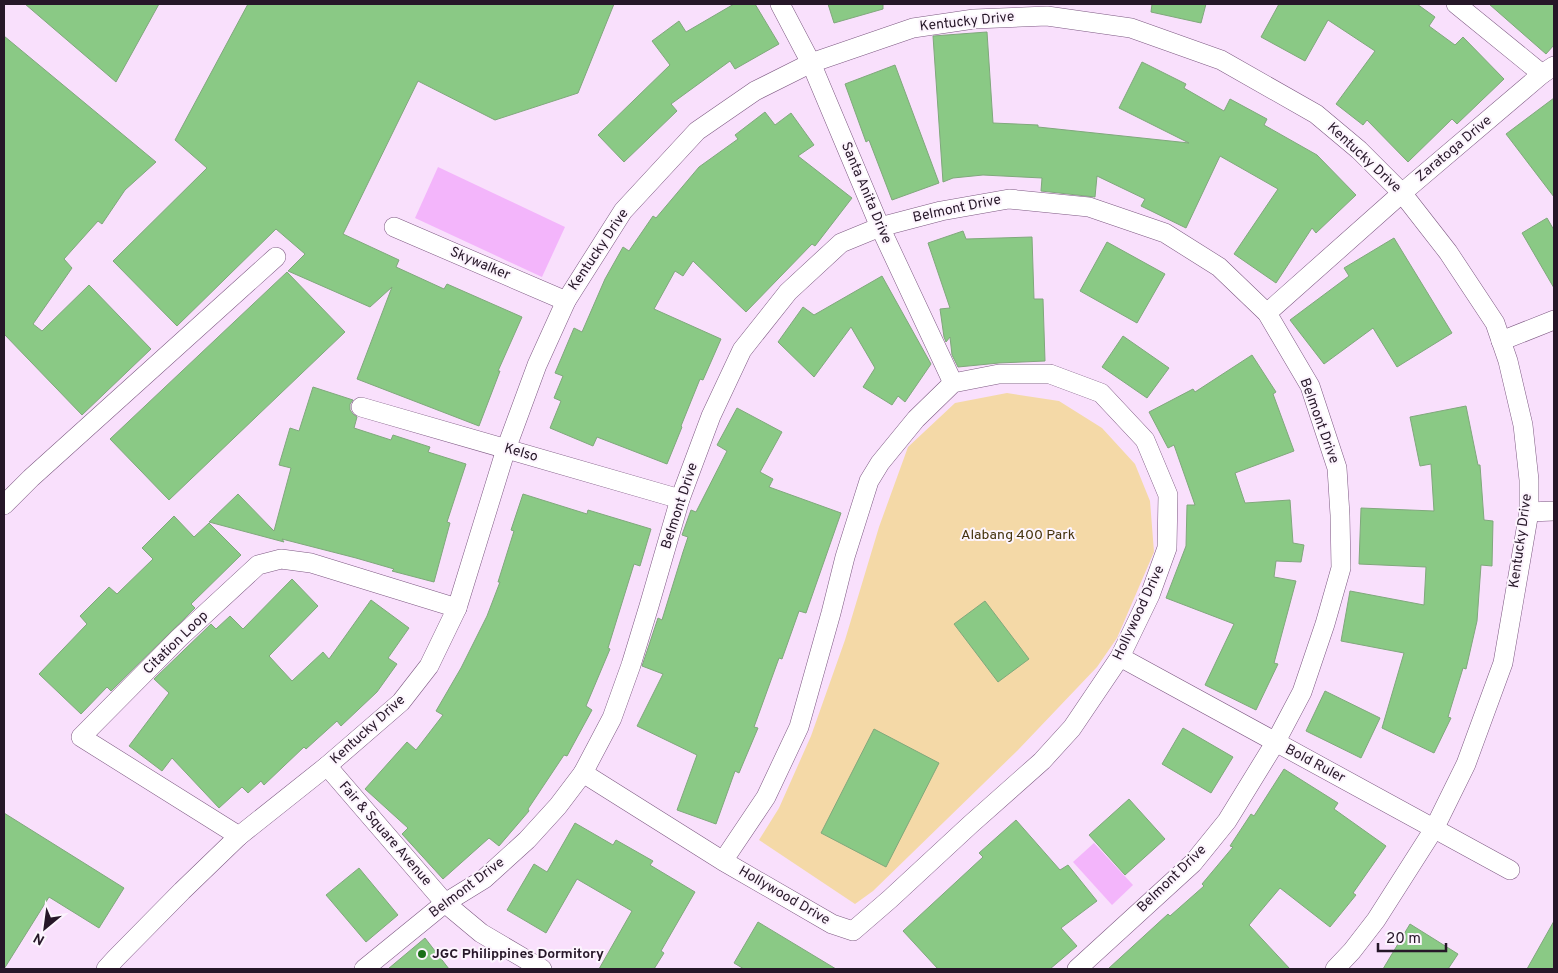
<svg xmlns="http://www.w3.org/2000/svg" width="1558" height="973" font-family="Overpass,sans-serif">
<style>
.green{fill:#f4d9a7}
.water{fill:#f3b5fb}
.building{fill:#8ac985;stroke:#80a87c}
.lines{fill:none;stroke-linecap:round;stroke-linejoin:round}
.street-casing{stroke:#7d5982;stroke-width:20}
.street{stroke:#fff;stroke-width:19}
.poi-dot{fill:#1a6f18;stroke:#fcf4fd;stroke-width:2}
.labels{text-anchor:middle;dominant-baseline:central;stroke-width:4;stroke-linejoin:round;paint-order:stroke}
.street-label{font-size:14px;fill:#261728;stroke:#fcf4fd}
.park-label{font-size:14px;fill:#43310b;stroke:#fcf4fd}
.poi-label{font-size:14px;font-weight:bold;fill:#261728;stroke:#fcf4fd;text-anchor:start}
</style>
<rect width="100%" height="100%" fill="#f9e0fc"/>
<path class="green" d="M 1007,393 L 1059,401 L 1102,428 L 1135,464 L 1150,501 L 1154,552 L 1117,638 L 1097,667 L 1018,750 L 873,891 L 855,904 L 759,840 L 779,808 L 811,736 L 845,640 L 879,527 L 908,447 L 955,403 Z"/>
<g class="water">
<path d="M 438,167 L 565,227 L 542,277 L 415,218 Z"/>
<path d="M 1094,843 L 1133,885 L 1112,905 L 1073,862 Z"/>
</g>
<g class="building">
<path d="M 25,4 L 159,4 L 116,82 Z"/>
<path d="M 248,4 L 614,4 L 578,93 L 495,120 L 418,81 L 343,234 L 399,260 L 396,267 L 444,289 L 447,284 L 522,317 L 498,371 L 500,371 L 479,426 L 357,379 L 392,287 L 370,307 L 288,271 L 305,254 L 276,229 L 177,326 L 113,261 L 207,168 L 175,140 Z"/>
<path d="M 734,4 L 755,4 L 779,44 L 735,69 L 730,61 L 671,104 L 677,111 L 624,162 L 598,135 L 670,65 L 652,41 L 679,21 L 686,32 Z"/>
<path d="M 828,4 L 883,4 L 883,9 L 834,23 Z"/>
<path d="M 1152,4 L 1206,4 L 1201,23 L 1151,12 Z"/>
<path d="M 1279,4 L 1417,4 L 1435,17 L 1429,26 L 1455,45 L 1463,37 L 1504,79 L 1457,124 L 1452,119 L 1408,162 L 1367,120 L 1363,125 L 1336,104 L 1375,51 L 1328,20 L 1305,61 L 1261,37 Z"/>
<path d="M 1489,4 L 1554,4 L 1554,45 L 1546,54 Z"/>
<path d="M 987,32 L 993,123 L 1038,125 L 1038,127 L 1189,143 L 1119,108 L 1142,62 L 1186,84 L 1184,88 L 1224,111 L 1230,99 L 1267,119 L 1264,125 L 1317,155 L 1356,195 L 1316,233 L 1312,228 L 1276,283 L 1234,254 L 1278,189 L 1220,156 L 1186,228 L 1141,206 L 1145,199 L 1097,176 L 1095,197 L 1041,191 L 1042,178 L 983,175 L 953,178 L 943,182 L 933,36 Z"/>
<path d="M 4,36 L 156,162 L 125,190 L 102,224 L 98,221 L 64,259 L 72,268 L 33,324 L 42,331 L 89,285 L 151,349 L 82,415 L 4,334 Z"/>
<path d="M 895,65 L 939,183 L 892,200 L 869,140 L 866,142 L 845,84 Z"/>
<path d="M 1554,98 L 1554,197 L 1506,134 Z"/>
<path d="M 765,112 L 775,125 L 791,113 L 814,145 L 798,156 L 852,198 L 815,246 L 812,244 L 746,312 L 693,261 L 683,276 L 675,271 L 654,309 L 721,339 L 703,380 L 700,379 L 681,426 L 682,427 L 667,464 L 597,437 L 593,446 L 550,428 L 561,401 L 554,398 L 563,376 L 555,373 L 574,328 L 582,332 L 605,279 L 623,247 L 629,251 L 653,216 L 656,218 L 699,167 L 738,139 L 735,135 Z"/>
<path d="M 1547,218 L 1554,230 L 1554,288 L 1522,233 Z"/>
<path d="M 963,231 L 966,239 L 1032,237 L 1034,299 L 1043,299 L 1045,361 L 999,363 L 958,367 L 952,355 L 950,337 L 946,342 L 944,337 L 940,309 L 950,308 L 928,243 Z"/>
<path d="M 1394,238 L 1452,333 L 1397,367 L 1373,328 L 1324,364 L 1290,320 L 1349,276 L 1344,268 Z"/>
<path d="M 1107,242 L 1165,274 L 1137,323 L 1080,291 Z"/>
<path d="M 287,272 L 345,332 L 169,500 L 110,439 Z"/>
<path d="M 882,276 L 931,364 L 905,402 L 898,396 L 892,405 L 863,387 L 875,368 L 851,327 L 814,377 L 778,342 L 803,307 L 814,315 Z"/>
<path d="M 1123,336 L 1169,368 L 1147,398 L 1102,367 Z"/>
<path d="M 1252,355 L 1276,392 L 1273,394 L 1294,451 L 1235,473 L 1245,503 L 1290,500 L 1293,543 L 1304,545 L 1301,562 L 1276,561 L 1274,577 L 1296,581 L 1274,663 L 1278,664 L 1256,710 L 1205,685 L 1234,624 L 1166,598 L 1186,546 L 1187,505 L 1195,505 L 1174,445 L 1168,448 L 1149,412 L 1193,389 L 1195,392 Z"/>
<path d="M 313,387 L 353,400 L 350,404 L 350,410 L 353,414 L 357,417 L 354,428 L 391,440 L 393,435 L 430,447 L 428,452 L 466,464 L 447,522 L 450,523 L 434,582 L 392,571 L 394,569 L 356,558 L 282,539 L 284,542 L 209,522 L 238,494 L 274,531 L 291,468 L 279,465 L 290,428 L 299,431 Z"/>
<path d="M 1466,406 L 1478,465 L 1480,465 L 1484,520 L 1493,521 L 1492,566 L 1481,565 L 1477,621 L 1466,669 L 1463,668 L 1448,717 L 1451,718 L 1434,753 L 1382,728 L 1404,653 L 1341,641 L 1350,591 L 1424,605 L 1426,567 L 1359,564 L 1361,508 L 1434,511 L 1431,464 L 1420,466 L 1410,417 Z"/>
<path d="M 737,408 L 782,432 L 760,472 L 773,479 L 769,487 L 841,513 L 806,613 L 799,611 L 782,659 L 779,658 L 754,727 L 758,728 L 739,773 L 735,771 L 716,824 L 677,810 L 697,755 L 637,726 L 663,674 L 642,666 L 658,618 L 662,620 L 683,552 L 688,537 L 682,535 L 691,510 L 696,512 L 727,451 L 717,445 Z"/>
<path d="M 523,494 L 587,514 L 588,510 L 651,529 L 640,566 L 634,564 L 608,648 L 610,649 L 586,706 L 592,710 L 567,756 L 564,755 L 528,809 L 529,811 L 499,846 L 489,838 L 443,879 L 402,834 L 408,828 L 365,789 L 407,742 L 416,750 L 443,715 L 436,711 L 461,668 L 487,616 L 500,582 L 498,582 L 514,531 L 511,530 Z"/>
<path d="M 174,516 L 194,537 L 209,523 L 241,555 L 191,604 L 195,608 L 111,691 L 107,687 L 81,714 L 39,674 L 87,624 L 80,616 L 109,587 L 117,594 L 153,559 L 142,548 Z"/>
<path d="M 292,579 L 318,606 L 269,656 L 292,681 L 323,652 L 329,659 L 371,600 L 409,628 L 388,658 L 397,664 L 377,692 L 341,726 L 337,721 L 306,749 L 304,747 L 264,785 L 261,781 L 248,793 L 242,787 L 219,808 L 172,758 L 162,771 L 129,746 L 169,693 L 154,679 L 211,624 L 216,629 L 230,616 L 243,629 Z"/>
<path d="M 985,601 L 1029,659 L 998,682 L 954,624 Z"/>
<path d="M 1325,691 L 1380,718 L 1361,758 L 1306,731 Z"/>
<path d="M 1183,728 L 1233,757 L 1211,793 L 1162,764 Z"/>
<path d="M 874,729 L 939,763 L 886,867 L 821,833 Z"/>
<path d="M 1284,769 L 1338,803 L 1334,809 L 1386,846 L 1353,893 L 1356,895 L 1330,927 L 1280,888 L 1249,925 L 1290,969 L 1108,969 L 1168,914 L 1170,916 L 1204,886 L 1202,884 L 1233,847 L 1230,846 L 1251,814 L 1254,816 Z"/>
<path d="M 1129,799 L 1165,839 L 1125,875 L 1089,835 Z"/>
<path d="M 4,813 L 124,888 L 99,928 L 49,897 L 4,969 Z"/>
<path d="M 1016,820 L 1060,870 L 1068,865 L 1097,901 L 1061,928 L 1077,946 L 1050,969 L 938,969 L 903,931 L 983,857 L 979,853 Z"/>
<path d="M 575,823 L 613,845 L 616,840 L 653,861 L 650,865 L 695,892 L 661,951 L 664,953 L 654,969 L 599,969 L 632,911 L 577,879 L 546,933 L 507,910 L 534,864 L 547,872 Z"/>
<path d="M 359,868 L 398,915 L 366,942 L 326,895 Z"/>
<path d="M 1554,921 L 1554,969 L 1527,969 Z"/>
<path d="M 758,922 L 836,969 L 744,969 L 734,963 Z"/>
<path d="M 1410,924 L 1458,954 L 1448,969 L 1383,969 Z"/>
<path d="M 425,938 L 449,969 L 388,969 Z"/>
</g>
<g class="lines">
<g class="street-casing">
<g id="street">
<path d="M 780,4 L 811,63 L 880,227 L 953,383"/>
<path d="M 1456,4 L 1542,74"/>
<path d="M 394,227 L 566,301"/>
<path d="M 1267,313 L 1402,193 L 1542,74 L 1554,66"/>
<path d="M 1501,341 L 1554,320"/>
<path d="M 361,407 L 680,499"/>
<path d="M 4,505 L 31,478 L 276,257"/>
<path d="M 1529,512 L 1554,511"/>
<path d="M 1120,657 L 1510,870"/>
<path d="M 327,766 L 445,903 L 481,933 L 542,969"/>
<path d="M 583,773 L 723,861 L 832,924 L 853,931 L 890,899 L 971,824 L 1042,761 L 1072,728 L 1120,657 L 1150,595 L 1167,548 L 1168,495 L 1145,440 L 1101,393 L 1050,374 L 999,374 L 953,383 L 916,419 L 880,463 L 869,481 L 845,557 L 831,613 L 799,727 L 766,797 L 723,861"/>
<path d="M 239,836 L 81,737 L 179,638 L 258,565 L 281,559 L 311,563 L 457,608"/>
<path d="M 106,969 L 116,958 L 182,891 L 239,836 L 327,766 L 401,702 L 429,666 L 457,608 L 506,449 L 537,365 L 566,301 L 623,211 L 697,131 L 755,91 L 811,63 L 913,28 L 974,19 L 1047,16 L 1131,28 L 1221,60 L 1316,114 L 1359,150 L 1402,193 L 1448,252 L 1495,323 L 1508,361 L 1523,425 L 1529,480 L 1529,512 L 1503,663 L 1466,764 L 1434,829 L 1376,920 L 1352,951 L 1335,969"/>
<path d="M 364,969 L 445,903 L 484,879 L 527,840 L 558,806 L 583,773 L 612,718 L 631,665 L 649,606 L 680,499 L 711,416 L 742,350 L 788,292 L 841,243 L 880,227 L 941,211 L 1009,199 L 1089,207 L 1165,233 L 1219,267 L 1267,313 L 1310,386 L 1337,468 L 1340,515 L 1341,568 L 1325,624 L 1302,692 L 1275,743 L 1227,821 L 1193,863 L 1077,969"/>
</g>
</g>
<use href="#street" class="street"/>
</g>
<circle class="poi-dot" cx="422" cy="954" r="5"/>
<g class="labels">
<g class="street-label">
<text transform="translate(967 22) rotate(-6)">Kentucky Drive</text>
<text transform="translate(1454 149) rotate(-40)">Zaratoga Drive</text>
<text transform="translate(1364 158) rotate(43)">Kentucky Drive</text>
<text transform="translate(866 193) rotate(67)">Santa Anita Drive</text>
<text transform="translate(957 209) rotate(-12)">Belmont Drive</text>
<text transform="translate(599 250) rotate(-56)">Kentucky Drive</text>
<text transform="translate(480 264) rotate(23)">Skywalker</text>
<text transform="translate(1319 421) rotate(70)">Belmont Drive</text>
<text transform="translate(521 453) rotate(16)">Kelso</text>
<text transform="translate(680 506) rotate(-72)">Belmont Drive</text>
<text transform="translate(1521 541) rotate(-82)">Kentucky Drive</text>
<text transform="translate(1139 613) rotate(-65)">Hollywood Drive</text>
<text transform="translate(176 643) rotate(-44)">Citation Loop</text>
<text transform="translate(368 730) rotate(-42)">Kentucky Drive</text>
<text transform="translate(1315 764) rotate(28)">Bold Ruler</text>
<text transform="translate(385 834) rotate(49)">Fair &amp; Square Avenue</text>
<text transform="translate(1172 879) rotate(-44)">Belmont Drive</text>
<text transform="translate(467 888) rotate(-37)">Belmont Drive</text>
<text transform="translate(784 896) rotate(30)">Hollywood Drive</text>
</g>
<g class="park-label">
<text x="1018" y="535">Alabang 400 Park</text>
</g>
<g class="poi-label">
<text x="432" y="954">JGC Philippines Dormitory</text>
</g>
</g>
<rect width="1558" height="973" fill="none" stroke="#261728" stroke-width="10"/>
<g transform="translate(45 928) rotate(209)" stroke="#fcf4fd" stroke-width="4" paint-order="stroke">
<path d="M0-4L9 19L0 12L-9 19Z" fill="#261728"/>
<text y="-8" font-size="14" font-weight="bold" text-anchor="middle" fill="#261728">N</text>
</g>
<path d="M1378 943v8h68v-8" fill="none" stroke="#261728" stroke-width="2.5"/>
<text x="1386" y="943" font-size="15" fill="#261728" stroke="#fcf4fd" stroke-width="4" paint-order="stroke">20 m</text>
</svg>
